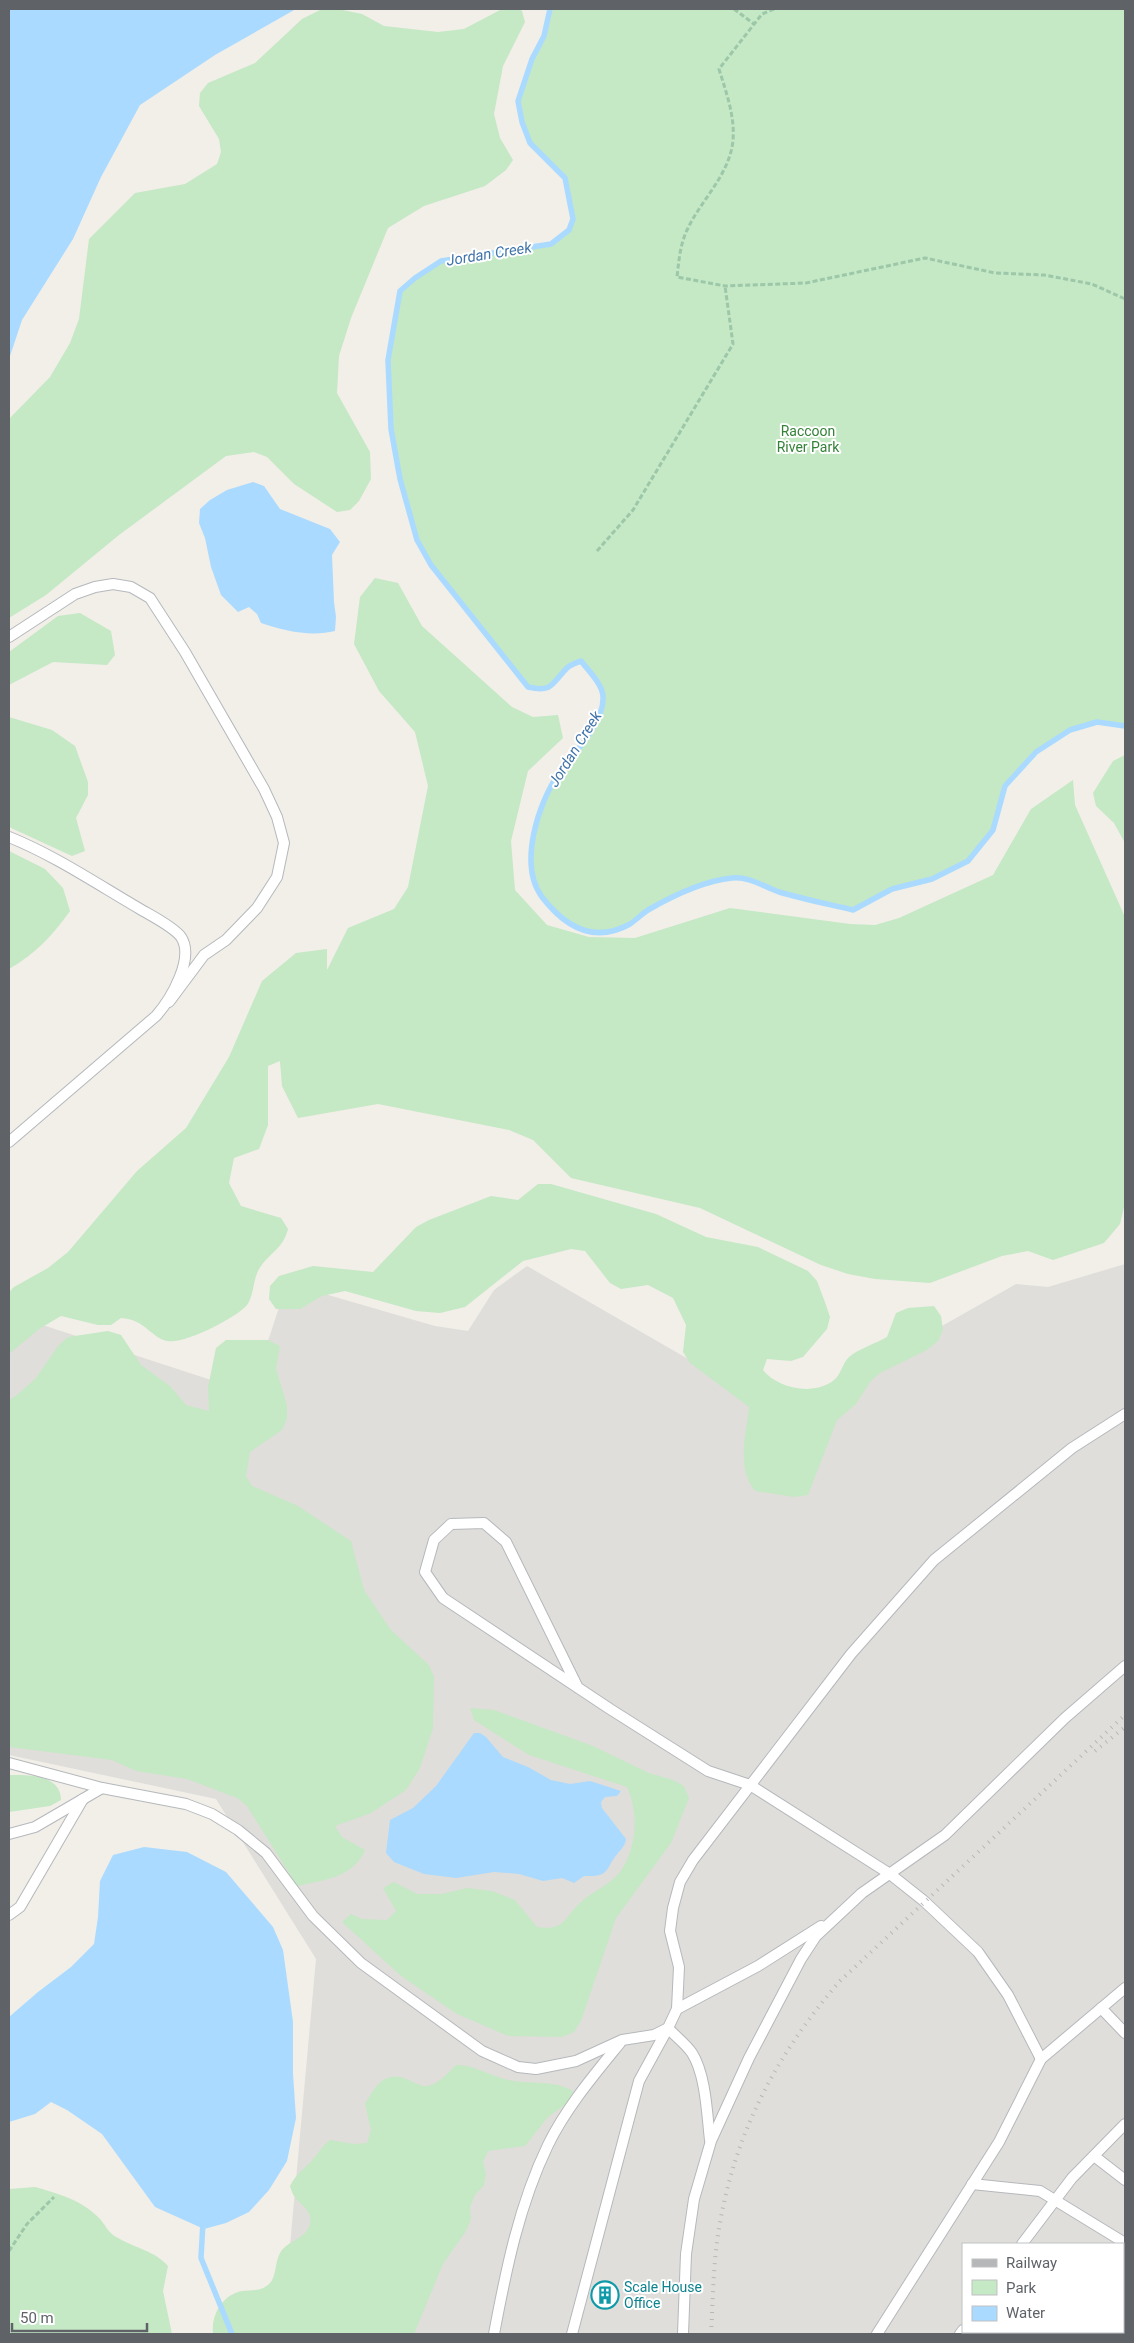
<svg xmlns="http://www.w3.org/2000/svg" width="1134" height="2343" font-family="Roboto,sans-serif">
<style>
.industrial{fill:#e0deda;fill-rule:evenodd}
.green{fill:#c5e8c5}
.water{fill:#aadaff}
.lines{fill:none;stroke-linecap:round;stroke-linejoin:round}
.stream{stroke:#aadaff;stroke-width:5.5}
.lane-casing{stroke:#b5b8bc;stroke-width:12}
.path{stroke:#9cc7a9;stroke-width:3;stroke-dasharray:5 2.5;stroke-linecap:butt}
.lane{stroke:#fff;stroke-width:10}
.rail{stroke:#b6b7b8;stroke-width:4;stroke-dasharray:1 6;stroke-linecap:butt}
.labels{text-anchor:middle;dominant-baseline:central;stroke-width:4;stroke-linejoin:round;paint-order:stroke}
.park-label{font-size:14px;fill:#348238;stroke:#fff}
.culture-label{font-size:14px;fill:#0d838f;stroke:#fff;text-anchor:start}
.water-label{font-size:15px;font-style:italic;fill:#4174aa;stroke:#fff}
</style>
<rect width="100%" height="100%" fill="#f1efe8"/>
<path class="industrial" d="M 1125,1264 L 1125,2334 L 282,2334 L 316,1959 L 216,1799 L 9,1755 L 9,1314 L 251,1393 L 287,1283 L 435,1326 L 468,1331 L 494,1290 L 527,1266 L 785,1415 L 1016,1284 L 1048,1287 ZM 963,2244 L 1123,2244 L 1123,2332 L 963,2332 Z"/>
<g class="green">
<path d="M 322,9 L 338,9 L 362,14 L 384,26 L 438,32 L 464,29 L 502,9 L 519,9 L 522,11 L 525,22 L 503,66 L 494,114 L 500,138 L 513,160 L 506,170 L 485,186 L 424,206 L 388,228 L 351,318 L 339,356 L 337,393 L 370,452 L 371,479 L 359,501 L 350,510 L 337,512 L 294,484 L 267,457 L 254,452 L 226,456 L 119,535 L 46,595 L 9,618 L 9,419 L 50,377 L 70,343 L 79,319 L 89,239 L 135,193 L 185,184 L 217,164 L 221,152 L 219,139 L 199,106 L 200,93 L 208,83 L 255,63 L 302,19 Z"/>
<path d="M 550,9 L 1125,9 L 1125,726 L 1097,722 L 1070,729 L 1036,752 L 1005,786 L 993,830 L 968,861 L 932,879 L 892,889 L 853,910 C 828,904 803,899 779,892 C 764,887 749,876 732,878 C 703,881 674,895 648,910 C 642,914 636,920 630,924 C 591,945 563,925 540,894 C 533,885 531,870 531,858 C 531,830 542,800 557,776 C 571,754 605,724 603,696 C 602,684 589,670 581,661 C 576,663 570,665 567,668 C 552,683 553,693 528,687 L 431,565 L 417,540 L 400,479 L 391,429 L 388,360 L 400,291 L 415,278 L 441,261 L 551,244 L 569,230 L 573,218 L 565,178 L 530,143 L 522,122 L 518,101 L 532,59 L 544,36 Z"/>
<path d="M 375,578 L 398,583 L 422,626 L 512,707 L 533,717 L 558,715 L 563,738 L 528,771 L 511,841 L 515,890 L 547,925 L 589,937 L 635,938 L 730,908 L 850,924 L 875,925 L 899,918 L 993,875 L 1031,809 L 1073,780 L 1075,805 L 1125,917 L 1125,1203 L 1120,1224 L 1104,1243 L 1053,1260 L 1028,1251 L 1002,1256 L 930,1283 L 875,1279 L 848,1274 L 821,1265 L 700,1208 L 571,1178 L 533,1140 L 509,1130 L 378,1104 L 298,1118 L 282,1086 L 280,1061 L 268,1066 L 268,1125 L 259,1149 L 234,1158 L 229,1183 L 241,1206 L 281,1218 L 288,1229 C 283,1249 269,1253 259,1269 C 253,1279 254,1296 247,1305 C 236,1318 185,1344 168,1341 C 152,1339 145,1319 121,1318 L 111,1325 L 98,1325 L 61,1316 L 39,1329 L 9,1354 L 9,1292 L 14,1287 L 48,1268 L 68,1252 L 137,1171 L 186,1128 L 229,1057 L 262,981 L 296,953 L 327,949 L 327,970 L 348,928 L 394,909 L 408,887 L 428,786 L 415,732 L 379,691 L 354,644 L 360,597 Z"/>
<path d="M 80,613 L 111,631 L 115,655 L 107,665 L 53,662 L 9,685 L 9,652 L 58,616 Z"/>
<path d="M 9,717 L 52,730 L 75,746 L 88,782 L 88,795 L 76,818 L 85,851 L 72,856 L 9,827 Z"/>
<path d="M 1125,755 L 1125,843 L 1114,823 L 1096,806 L 1093,793 L 1113,761 Z"/>
<path d="M 9,851 L 45,869 L 63,888 L 70,911 C 53,935 35,954 9,969 Z"/>
<path d="M 538,1184 L 551,1184 L 656,1214 L 706,1237 L 758,1247 L 808,1271 L 817,1281 L 826,1305 L 830,1317 L 827,1329 L 803,1357 L 791,1361 L 767,1359 L 763,1370 C 778,1389 814,1396 834,1380 C 841,1375 842,1364 849,1357 C 856,1350 877,1343 887,1337 L 896,1313 L 908,1308 L 934,1306 L 941,1316 L 943,1330 L 938,1341 L 927,1350 L 880,1373 L 870,1382 L 856,1404 L 837,1420 L 808,1495 L 794,1497 L 755,1491 C 736,1467 746,1436 749,1407 L 690,1363 L 683,1352 L 686,1325 L 673,1298 L 648,1285 L 621,1289 L 610,1283 L 585,1251 L 571,1249 L 523,1261 L 465,1307 L 440,1313 L 416,1311 L 345,1291 L 322,1296 L 300,1309 L 276,1309 L 269,1299 L 270,1286 L 279,1276 L 313,1266 L 373,1272 L 416,1227 L 429,1220 L 491,1196 L 518,1200 Z"/>
<path d="M 108,1331 L 121,1335 L 141,1365 L 170,1386 L 186,1405 L 209,1411 L 208,1387 L 216,1348 L 226,1340 L 268,1340 L 280,1346 L 276,1369 L 287,1405 L 287,1419 L 282,1430 L 250,1452 L 246,1476 L 252,1486 L 298,1506 L 351,1541 L 364,1590 L 391,1630 L 429,1665 L 434,1677 L 433,1728 L 420,1768 L 406,1790 L 371,1813 L 335,1826 L 342,1837 L 365,1850 C 353,1878 324,1880 297,1886 L 247,1806 L 237,1798 L 187,1779 L 136,1771 L 112,1760 L 9,1747 L 9,1400 L 17,1395 L 36,1378 L 58,1346 L 68,1337 Z"/>
<path d="M 470,1708 L 494,1710 L 593,1746 L 649,1773 L 673,1780 L 684,1786 L 689,1798 L 671,1843 L 616,1918 L 581,2021 L 574,2032 L 562,2037 L 508,2036 L 457,2014 L 401,1976 L 342,1922 L 351,1914 L 362,1919 L 387,1920 L 396,1911 L 383,1888 L 394,1882 L 417,1894 L 442,1894 L 467,1888 L 492,1891 L 515,1900 L 537,1927 C 565,1931 563,1919 580,1903 C 591,1892 610,1885 620,1872 C 637,1848 639,1813 627,1787 L 529,1755 L 474,1720 Z"/>
<path d="M 9,1775 C 27,1775 61,1774 61,1800 L 50,1806 L 9,1812 Z"/>
<path d="M 456,2065 C 473,2065 485,2073 501,2078 C 525,2086 552,2078 573,2091 L 569,2102 L 548,2117 L 525,2146 L 488,2151 L 483,2162 L 486,2174 L 484,2185 L 475,2195 L 470,2207 L 471,2219 L 466,2231 L 443,2264 L 414,2334 L 213,2334 C 211,2315 222,2295 242,2291 C 249,2290 259,2291 265,2287 C 279,2280 273,2261 282,2250 C 291,2239 313,2236 310,2217 C 308,2207 299,2204 294,2196 C 292,2193 291,2189 290,2186 C 297,2172 305,2169 314,2158 C 320,2151 322,2146 330,2140 L 354,2144 L 367,2143 L 371,2130 L 365,2104 C 375,2088 383,2070 406,2079 C 411,2081 418,2085 424,2086 C 436,2087 448,2073 456,2065 Z"/>
<path d="M 35,2187 C 59,2194 82,2200 100,2219 C 106,2226 109,2234 118,2238 C 135,2248 155,2251 168,2266 L 163,2291 L 172,2334 L 9,2334 L 9,2189 Z"/>
</g>
<g class="water">
<path d="M 9,9 L 296,9 L 215,55 L 140,105 L 101,177 L 73,239 L 22,320 L 9,359 Z"/>
<path d="M 253,482 L 264,486 L 280,509 L 330,529 L 340,542 L 332,555 L 334,602 L 336,617 L 335,631 C 311,637 284,631 261,623 L 257,614 L 249,607 L 238,612 L 221,595 L 211,567 L 205,538 L 199,523 L 200,509 L 210,500 L 227,490 Z"/>
<path d="M 474,1733 L 480,1733 L 486,1737 L 503,1757 L 528,1767 L 551,1780 L 570,1784 L 590,1781 L 621,1791 L 617,1796 L 605,1797 L 601,1802 L 602,1808 L 626,1839 C 625,1846 622,1848 618,1853 C 604,1870 611,1877 584,1876 L 574,1883 L 562,1878 L 543,1881 L 519,1874 L 494,1872 L 456,1878 L 424,1874 L 394,1862 L 386,1853 L 390,1820 L 413,1808 L 436,1786 Z"/>
<path d="M 144,1847 L 187,1852 L 226,1872 L 273,1927 L 283,1950 L 293,2022 L 293,2074 L 296,2118 L 287,2161 L 269,2190 L 249,2212 L 226,2223 L 204,2229 L 155,2207 L 102,2134 L 67,2110 L 51,2102 L 35,2114 L 9,2122 L 9,2017 L 38,1992 L 71,1967 L 94,1944 L 98,1917 L 100,1881 L 113,1855 Z"/>
</g>
<g class="lines">
<g class="stream">
<path d="M 550,9 L 544,36 L 532,59 L 518,101 L 522,122 L 530,143 L 565,178 L 573,219 L 569,230 L 551,244 L 441,261 L 415,278 L 400,291 L 388,360 L 391,429 L 400,479 L 417,540 L 431,565 L 528,687 C 553,693 552,683 567,668 C 570,665 576,663 581,661 C 588,670 602,684 603,696 C 605,722 574,753 559,773 C 538,803 518,865 542,897 C 565,927 594,944 630,924 C 636,920 642,914 648,910 C 674,895 703,881 732,878 C 749,876 764,887 779,892 C 803,899 828,904 853,910 L 892,889 L 932,879 L 968,861 L 993,830 L 1005,786 L 1036,752 L 1070,730 L 1097,722 L 1125,726"/>
<path d="M 203,2222 L 201,2258 L 232,2334"/>
</g>
<g class="lane-casing">
<g id="lane">
<path d="M 9,637 L 75,594 L 95,587 L 113,584 L 131,587 L 150,598 L 185,652 L 264,789 L 277,817 L 284,843 L 277,877 L 257,908 L 226,940 L 204,955 L 169,1002"/>
<path d="M 9,837 C 54,855 97,884 140,909 C 150,915 174,927 181,937 C 195,958 171,999 156,1016 L 9,1142"/>
<path d="M 578,1688 L 506,1542 L 484,1523 L 451,1524 L 434,1540 L 425,1572 L 443,1598 L 610,1709 L 708,1771 L 750,1785 L 890,1874 L 924,1901 L 978,1952 L 1008,1995 L 1041,2059"/>
<path d="M 9,1763 L 102,1788 L 186,1804 L 212,1814 L 238,1830 L 266,1853 L 313,1916 L 361,1963 L 482,2051 L 518,2067 L 536,2069 L 576,2061 L 622,2040 L 654,2035 L 668,2028 L 677,2009 L 679,1967 L 670,1931 L 673,1908 L 680,1882 L 693,1860 L 851,1654 L 934,1560 L 1072,1448 L 1125,1414"/>
<path d="M 9,1834 L 35,1827 L 102,1788"/>
<path d="M 9,1915 L 20,1907 L 83,1799"/>
<path d="M 1101,2008 L 1125,2033"/>
<path d="M 677,2009 L 758,1966 L 821,1926"/>
<path d="M 1094,2156 L 1125,2180"/>
<path d="M 972,2184 L 1040,2191 L 1125,2243"/>
<path d="M 1022,2244 L 1072,2178 L 1125,2124"/>
<path d="M 494,2334 C 506,2270 519,2205 548,2145 C 566,2108 594,2075 620,2043"/>
<path d="M 572,2334 L 639,2081 L 668,2028 C 675,2036 686,2044 692,2053 C 706,2075 707,2115 710,2140"/>
<path d="M 683,2334 L 686,2254 L 694,2199 L 711,2141 L 749,2058 L 801,1959 L 816,1936 L 862,1893 L 945,1835 L 1065,1718 L 1125,1666"/>
<path d="M 877,2334 L 999,2142 L 1041,2059 L 1125,1988"/>
<path d="M 960,2334 L 963,2330"/>
</g>
</g>
<g class="path">
<path d="M 734,9 L 754,24"/>
<path d="M 774,9 L 762,14 L 719,69 C 726,92 735,116 733,140 C 730,174 702,199 688,228 C 680,244 679,260 677,277 L 725,286 L 806,283 L 925,258 L 995,273 L 1044,275 L 1092,284 L 1125,299"/>
<path d="M 597,551 L 633,510 L 733,344 L 725,286"/>
<path d="M 9,2251 L 27,2224 L 54,2197"/>
</g>
<use href="#lane" class="lane"/>
<g class="rail">
<path d="M 1095,1751 L 1125,1727"/>
<path d="M 711,2334 C 713,2301 713,2268 718,2235 C 733,2136 775,2056 840,1981 L 1125,1715"/>
</g>
</g>
<defs>
<g id="building-ring" transform="scale(1.4375)"><circle r="9.5" fill="#fff" stroke="#0f9aa8" stroke-width="1.5"/><path d="M-4-6H4V6H1V3H-1V6H-4ZM-2.5-4.3h1.7v1.8h-1.7ZM.8-4.3h1.7v1.8H.8ZM-2.5-1h1.7V.8h-1.7ZM.8-1h1.7V.8H.8Z" fill="#0f9aa8"/></g>
</defs>
<g fill-rule="evenodd">
<use href="#building-ring" x="605" y="2295"/>
</g>
<g class="labels">
<g class="park-label">
<text x="808" y="431">Raccoon<tspan x="808" dy="16">River Park</tspan></text>
</g>
<g class="culture-label">
<text x="624" y="2287">Scale House<tspan x="624" dy="16">Office</tspan></text>
</g>
<g class="water-label">
<text transform="translate(489 254) rotate(-9)">Jordan Creek</text>
<text transform="translate(575 749) rotate(-58)">Jordan Creek</text>
</g>
</g>
<rect width="1134" height="2343" fill="none" stroke="#5f6368" stroke-width="20"/>
<rect x="962" y="2243" width="162" height="90" fill="#ffffff" stroke="#bfc1c3"/>
<rect x="972" y="2259" width="25" height="8" fill="#b6b7b8" stroke="#bfc1c3"/>
<text x="1006" y="2268" font-size="15" fill="#5f6368">Railway</text>
<rect x="972" y="2280" width="25" height="15" fill="#c5e8c5" stroke="#bfc1c3"/>
<text x="1006" y="2293" font-size="15" fill="#5f6368">Park</text>
<rect x="972" y="2306" width="25" height="15" fill="#aadaff" stroke="#bfc1c3"/>
<text x="1006" y="2318" font-size="15" fill="#5f6368">Water</text>
<path d="M12 2323v8h135v-8" fill="none" stroke="#5f6368" stroke-width="2.5"/>
<text x="20" y="2323" font-size="15" fill="#5f6368" stroke="#ffffff" stroke-width="4" paint-order="stroke">50 m</text>
</svg>
